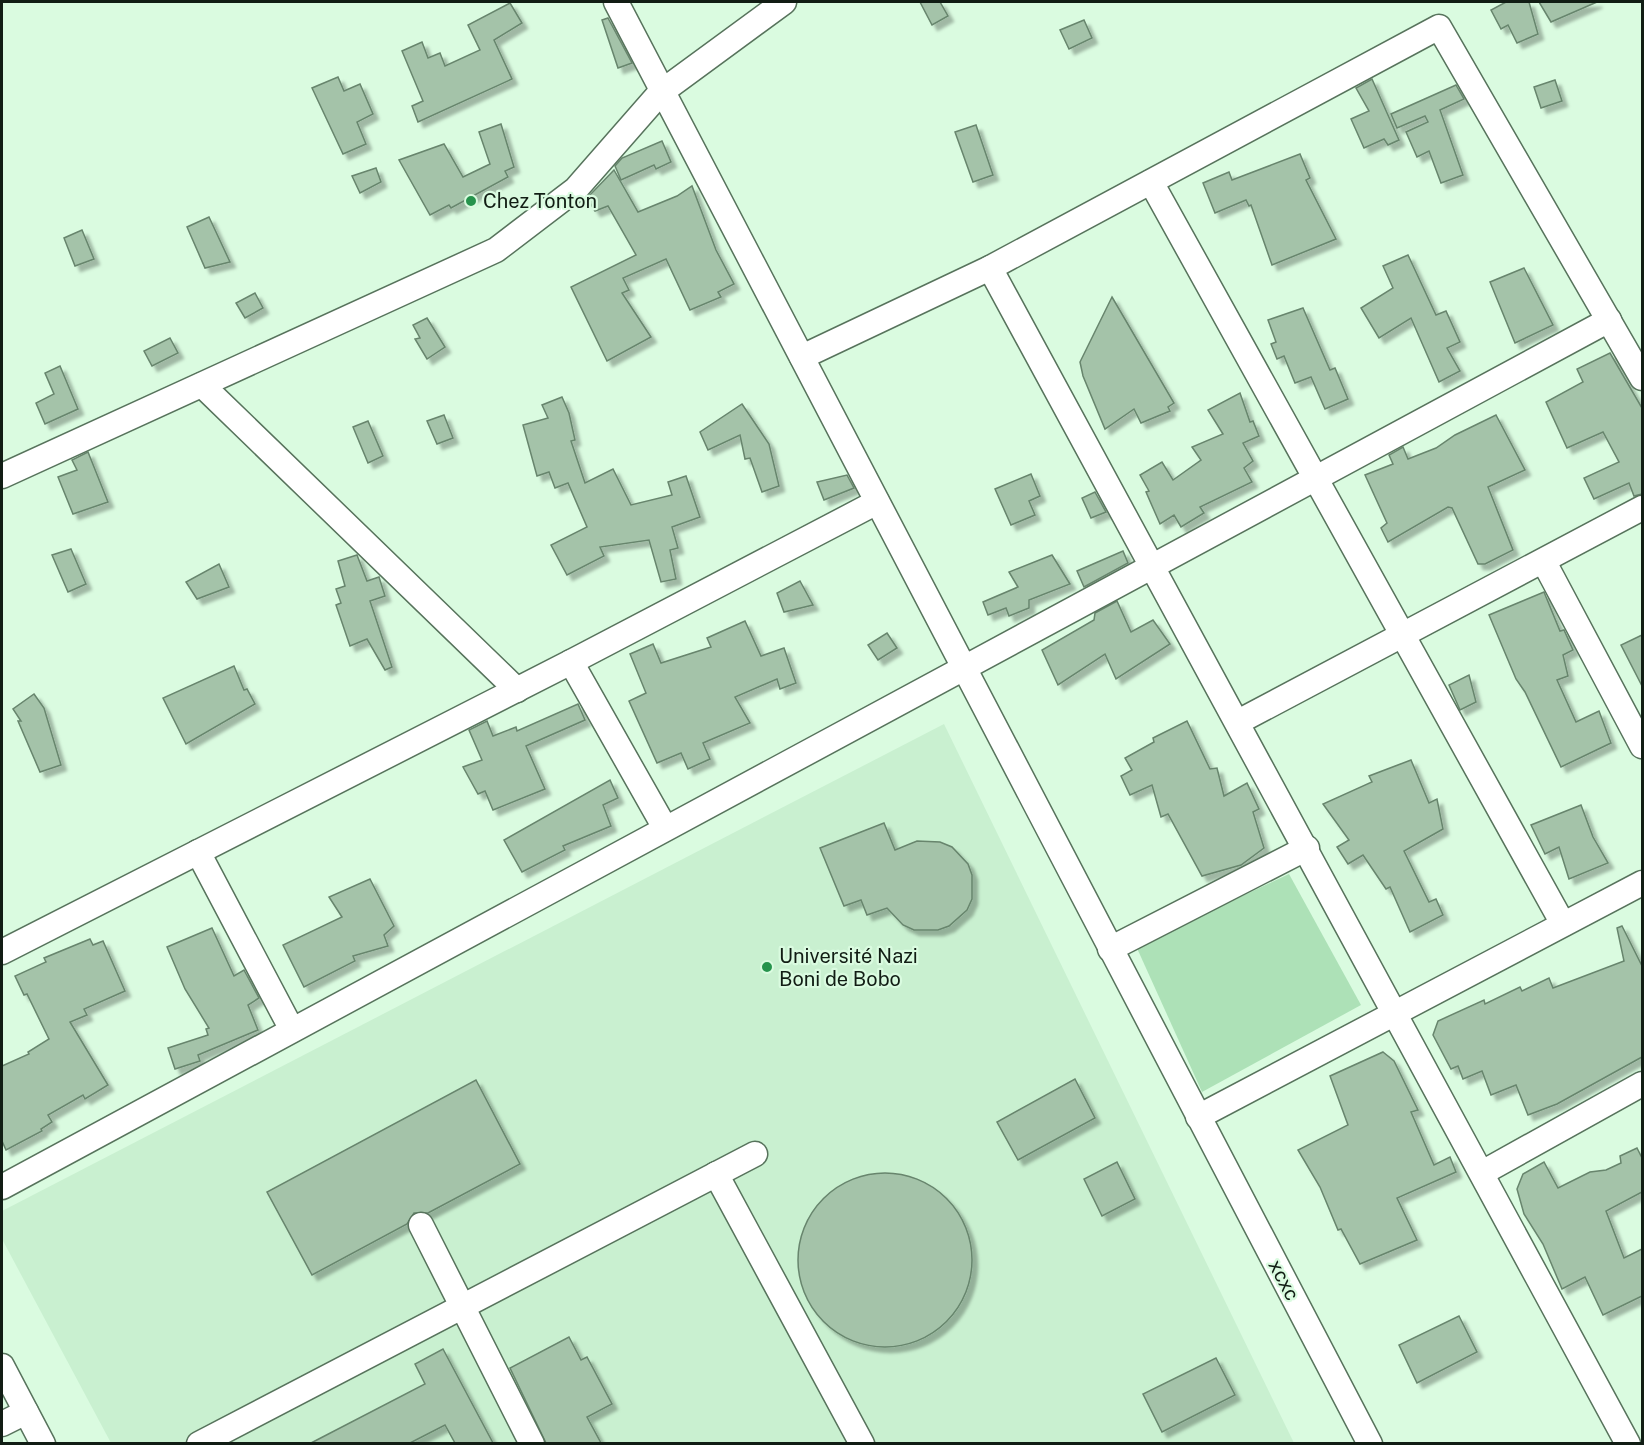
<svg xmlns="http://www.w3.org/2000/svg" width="1644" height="1445" font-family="'Public Sans',sans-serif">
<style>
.built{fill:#c9f0d0}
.green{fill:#ade1b7}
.building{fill:#a4c3a9;stroke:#67856d;stroke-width:1.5;filter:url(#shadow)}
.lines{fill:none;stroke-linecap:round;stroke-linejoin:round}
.minor-casing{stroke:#57735c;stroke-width:27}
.minor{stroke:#fff;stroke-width:24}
.poi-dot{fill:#26934c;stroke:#dafbe0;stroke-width:2}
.labels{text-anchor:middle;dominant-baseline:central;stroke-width:4.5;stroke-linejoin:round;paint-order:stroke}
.poi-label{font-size:20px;fill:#111d14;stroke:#dafbe0;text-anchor:start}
.street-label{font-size:20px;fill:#111d14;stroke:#dafbe0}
</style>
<defs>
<filter id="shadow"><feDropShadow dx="5.5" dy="5.5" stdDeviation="1.5" flood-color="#0004"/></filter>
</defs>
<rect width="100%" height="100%" fill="#dafbe0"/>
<path class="built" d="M 944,724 L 1294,1443 L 111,1443 L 2,1239 L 2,1211 Z"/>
<path class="green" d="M 1289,874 L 1361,1005 L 1202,1092 L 1136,946 Z"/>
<g class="building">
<path d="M 920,2 L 940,2 L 948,16 L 932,25 Z"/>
<path d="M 1506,2 L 1529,2 L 1538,34 L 1517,43 L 1508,25 L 1501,29 L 1491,10 Z"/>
<path d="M 1539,2 L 1597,2 L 1551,22 Z"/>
<path d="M 510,3 L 522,23 L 494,40 L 512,79 L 418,122 L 412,106 L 423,101 L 402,51 L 422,42 L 428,58 L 440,53 L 445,66 L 480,50 L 468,25 Z"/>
<path d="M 608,18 L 632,63 L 618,68 L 602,20 Z"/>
<path d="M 1084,20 L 1092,38 L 1069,49 L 1060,30 Z"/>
<path d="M 338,77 L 344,91 L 360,84 L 373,114 L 357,122 L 366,144 L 343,154 L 312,88 Z"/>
<path d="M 1372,79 L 1399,140 L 1388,145 L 1384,139 L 1364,148 L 1351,119 L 1369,111 L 1356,88 Z"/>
<path d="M 1555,80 L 1562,101 L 1541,108 L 1534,87 Z"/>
<path d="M 1456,85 L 1464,99 L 1440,110 L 1463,175 L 1441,183 L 1429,151 L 1417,157 L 1406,132 L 1428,122 L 1425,116 L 1397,128 L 1391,114 Z"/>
<path d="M 501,124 L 514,167 L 505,171 L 508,177 L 451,208 L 449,205 L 430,215 L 399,160 L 444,144 L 463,177 L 490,164 L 479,132 Z"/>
<path d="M 976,125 L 993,175 L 973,182 L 955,132 Z"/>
<path d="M 662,141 L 671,162 L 656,169 L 654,165 L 621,180 L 615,166 L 622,158 Z"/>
<path d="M 1300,154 L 1310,178 L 1306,180 L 1336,239 L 1272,265 L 1251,205 L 1249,206 L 1246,200 L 1215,213 L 1203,183 L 1229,172 L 1232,180 Z"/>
<path d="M 376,168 L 381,182 L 360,193 L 352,176 Z"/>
<path d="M 614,170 L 638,212 L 677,196 L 692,186 L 716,250 L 734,284 L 718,292 L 721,297 L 690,310 L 666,259 L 623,278 L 629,290 L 622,293 L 651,337 L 607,361 L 571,287 L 636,255 L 608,206 L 595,211 L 587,198 Z"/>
<path d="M 209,217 L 230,262 L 205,268 L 187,227 Z"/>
<path d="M 82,230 L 94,259 L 75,266 L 64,238 Z"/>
<path d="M 1408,255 L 1436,315 L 1446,311 L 1460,342 L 1447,348 L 1460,371 L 1439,382 L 1411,318 L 1379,338 L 1361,308 L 1393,288 L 1383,266 Z"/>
<path d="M 1524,268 L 1553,325 L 1515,343 L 1490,282 Z"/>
<path d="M 255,293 L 263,308 L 245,318 L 236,303 Z"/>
<path d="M 1112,297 L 1174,403 L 1168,407 L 1170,411 L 1141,423 L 1134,409 L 1105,429 L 1083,376 L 1080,362 Z"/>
<path d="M 1303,308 L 1330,370 L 1335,368 L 1348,399 L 1325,409 L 1311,377 L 1295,383 L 1284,356 L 1277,359 L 1271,344 L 1276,342 L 1268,320 Z"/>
<path d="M 427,318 L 445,347 L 427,359 L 415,339 L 420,338 L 413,325 Z"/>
<path d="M 170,338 L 178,353 L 152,366 L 144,351 Z"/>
<path d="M 1610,353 L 1642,408 L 1642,494 L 1634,496 L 1629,483 L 1594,499 L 1584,478 L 1619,462 L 1603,432 L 1567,448 L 1546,402 L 1583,382 L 1577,369 Z"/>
<path d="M 60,366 L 78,409 L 45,424 L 36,403 L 54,394 L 45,373 Z"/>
<path d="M 1240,393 L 1250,422 L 1253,421 L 1259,436 L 1243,443 L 1253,461 L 1244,468 L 1252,482 L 1200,507 L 1204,513 L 1181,527 L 1174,515 L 1160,524 L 1146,492 L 1149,491 L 1140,475 L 1162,462 L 1173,480 L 1201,460 L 1192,447 L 1223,434 L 1208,410 Z"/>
<path d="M 562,397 L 569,413 L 575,440 L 571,441 L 585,483 L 613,469 L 631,505 L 672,495 L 668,482 L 686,476 L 700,517 L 672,527 L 678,548 L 670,550 L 676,579 L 661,582 L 649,540 L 600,547 L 604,556 L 567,575 L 551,545 L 587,527 L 568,483 L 555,488 L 549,472 L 537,476 L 523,425 L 548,418 L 542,405 Z"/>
<path d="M 742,404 L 769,444 L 779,486 L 762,492 L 750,458 L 745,459 L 740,435 L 708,450 L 700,432 Z"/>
<path d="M 444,415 L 453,438 L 437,444 L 427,421 Z"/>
<path d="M 1496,415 L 1525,470 L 1488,487 L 1513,550 L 1485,564 L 1478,564 L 1452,508 L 1448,507 L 1388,542 L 1381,528 L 1387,523 L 1365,475 L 1393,464 L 1389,455 L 1403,447 L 1408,459 L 1436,448 L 1455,435 Z"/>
<path d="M 368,421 L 383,456 L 368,463 L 353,427 Z"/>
<path d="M 88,452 L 108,502 L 73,514 L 58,477 L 77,470 L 72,460 Z"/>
<path d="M 1031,474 L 1040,496 L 1029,501 L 1035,515 L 1011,525 L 995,489 Z"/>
<path d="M 847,475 L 854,488 L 824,500 L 817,482 Z"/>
<path d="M 1095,492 L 1106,512 L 1091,518 L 1082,498 Z"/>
<path d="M 71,549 L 86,584 L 68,592 L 52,555 Z"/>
<path d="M 1123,551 L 1128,563 L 1084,587 L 1077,571 Z"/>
<path d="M 357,555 L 367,581 L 379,577 L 385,596 L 370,601 L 392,667 L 385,670 L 367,639 L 350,646 L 336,605 L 341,603 L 336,589 L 345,586 L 338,561 Z"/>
<path d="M 1052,555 L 1070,584 L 1029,600 L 1029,608 L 1009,616 L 1006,608 L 988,615 L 983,602 L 1018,587 L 1009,572 Z"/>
<path d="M 219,564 L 229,587 L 197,599 L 186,582 Z"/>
<path d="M 800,581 L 813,605 L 784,612 L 777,593 Z"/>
<path d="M 1544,592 L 1560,631 L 1564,630 L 1573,650 L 1563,655 L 1568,676 L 1557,680 L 1576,722 L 1599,711 L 1611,743 L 1561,767 L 1525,692 L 1516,679 L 1489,615 Z"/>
<path d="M 1117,601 L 1131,632 L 1153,620 L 1170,644 L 1116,679 L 1105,654 L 1058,685 L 1042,650 L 1094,620 L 1095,613 Z"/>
<path d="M 745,621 L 761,656 L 784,648 L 796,683 L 780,689 L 777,679 L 735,697 L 750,723 L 703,743 L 710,759 L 688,769 L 681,753 L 657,763 L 629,701 L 646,693 L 630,654 L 653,644 L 661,663 L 711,647 L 707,638 Z"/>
<path d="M 887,633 L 897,648 L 878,660 L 868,645 Z"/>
<path d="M 1642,635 L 1642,686 L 1621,645 Z"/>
<path d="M 234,666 L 244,690 L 247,689 L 255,704 L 186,744 L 163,698 Z"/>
<path d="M 1469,675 L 1476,702 L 1460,710 L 1449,685 Z"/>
<path d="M 34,694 L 44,708 L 61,765 L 40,772 L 18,721 L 21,721 L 13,709 Z"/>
<path d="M 578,704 L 585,720 L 526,746 L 545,789 L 493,810 L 485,791 L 478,794 L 463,767 L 482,760 L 469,730 L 487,721 L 493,736 L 516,727 L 517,731 Z"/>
<path d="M 1187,721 L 1210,769 L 1217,768 L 1224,796 L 1247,783 L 1259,809 L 1253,812 L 1264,848 L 1241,865 L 1202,876 L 1168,814 L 1161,817 L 1152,785 L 1130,795 L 1121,776 L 1132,770 L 1125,758 L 1154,742 L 1153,738 Z"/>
<path d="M 1411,760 L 1429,803 L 1437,799 L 1443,829 L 1404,851 L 1429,902 L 1436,899 L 1443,915 L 1410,932 L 1390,887 L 1386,889 L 1363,855 L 1348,864 L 1337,847 L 1349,840 L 1323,804 L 1372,782 L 1369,776 Z"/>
<path d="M 610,780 L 618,798 L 603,805 L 611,826 L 563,846 L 565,850 L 522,872 L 504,840 Z"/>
<path d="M 1581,805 L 1593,837 L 1608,863 L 1569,879 L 1559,847 L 1545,854 L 1531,825 Z"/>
<path d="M 884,823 L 895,850 L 917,841 L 940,842 L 952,847 L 968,864 L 972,875 L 972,899 L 967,910 L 949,926 L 938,930 L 914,930 L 903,925 L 887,908 L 867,915 L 861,900 L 844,906 L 820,848 Z"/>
<path d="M 370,879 L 394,926 L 384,935 L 388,946 L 353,956 L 355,961 L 304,987 L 283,945 L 342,917 L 329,897 Z"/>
<path d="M 1622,926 L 1642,966 L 1642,1057 L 1557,1104 L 1528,1115 L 1516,1085 L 1491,1095 L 1482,1071 L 1463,1079 L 1458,1066 L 1451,1069 L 1433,1035 L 1438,1021 L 1484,1000 L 1485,1004 L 1520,987 L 1522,991 L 1549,978 L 1553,988 L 1624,961 L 1617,928 Z"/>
<path d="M 212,928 L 234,976 L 244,970 L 259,998 L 248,1005 L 258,1030 L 198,1055 L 200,1061 L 175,1069 L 168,1048 L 208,1035 L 206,1029 L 209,1028 L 185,989 L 167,947 Z"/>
<path d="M 90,939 L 93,945 L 103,941 L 125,991 L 84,1009 L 87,1015 L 70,1022 L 108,1085 L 85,1099 L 83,1095 L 48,1115 L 52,1122 L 41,1129 L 42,1131 L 6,1150 L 2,1141 L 2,1066 L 29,1054 L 28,1052 L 49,1039 L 27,994 L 24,995 L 15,976 L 46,962 L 44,958 Z"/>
<path d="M 1383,1052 L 1394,1061 L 1418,1110 L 1411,1112 L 1434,1165 L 1450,1157 L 1456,1172 L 1397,1198 L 1417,1240 L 1360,1264 L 1341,1229 L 1338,1230 L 1320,1187 L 1298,1150 L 1348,1125 L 1330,1076 Z"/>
<path d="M 1075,1079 L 1095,1118 L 1018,1160 L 997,1122 Z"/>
<path d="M 476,1080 L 520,1164 L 428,1213 L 414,1213 L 407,1224 L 312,1275 L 267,1192 Z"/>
<path d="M 1637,1148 L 1642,1158 L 1642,1192 L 1606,1211 L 1624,1258 L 1642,1249 L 1642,1296 L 1603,1315 L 1585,1277 L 1562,1289 L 1543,1244 L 1524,1214 L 1517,1189 L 1523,1174 L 1544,1162 L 1558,1188 L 1590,1172 L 1606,1170 L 1621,1163 L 1620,1156 Z"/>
<path d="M 1117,1162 L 1135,1199 L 1102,1216 L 1084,1179 Z"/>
<circle cx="885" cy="1260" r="87"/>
<path d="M 1459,1316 L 1477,1352 L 1417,1383 L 1399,1345 Z"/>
<path d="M 569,1337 L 581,1360 L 587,1357 L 612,1404 L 587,1417 L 601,1443 L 546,1443 L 510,1368 Z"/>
<path d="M 443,1349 L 493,1443 L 455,1443 L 445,1425 L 410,1443 L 311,1443 L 425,1384 L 415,1364 Z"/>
<path d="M 1216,1358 L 1235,1395 L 1162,1432 L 1143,1394 Z"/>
</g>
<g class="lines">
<g class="minor-casing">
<g id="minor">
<path d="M 616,2 L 1370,1444"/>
<path d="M 1151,182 L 1563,924"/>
<path d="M 990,268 L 1628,1444"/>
<path d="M 802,357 L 990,268 L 1439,27 L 1642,378"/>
<path d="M 202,385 L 517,690"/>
<path d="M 2,476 L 496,250 L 576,189 L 660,93 L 784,2"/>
<path d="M 1544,562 L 1642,746"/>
<path d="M 571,662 L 665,828"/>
<path d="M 1238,722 L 1642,508"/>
<path d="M 198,852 L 292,1030"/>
<path d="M 1110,949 L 1307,848"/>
<path d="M 2,952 L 571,662 L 877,502"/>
<path d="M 1198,1117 L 1642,883"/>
<path d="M 1482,1173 L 1642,1084"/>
<path d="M 716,1174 L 862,1444"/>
<path d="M 2,1187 L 1609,320"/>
<path d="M 421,1225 L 532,1444"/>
<path d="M 2,1366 L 43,1444"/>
<path d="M 2,1424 L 26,1412"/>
<path d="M 199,1444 L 755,1154"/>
</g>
</g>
<use href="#minor" class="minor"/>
</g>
<g class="poi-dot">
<circle cx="471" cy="201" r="6"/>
<circle cx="767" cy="967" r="6"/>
</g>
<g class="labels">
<g class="poi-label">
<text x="483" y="201">Chez Tonton</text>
<text x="779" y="956">Université Nazi<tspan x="779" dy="23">Boni de Bobo</tspan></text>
</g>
<g class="street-label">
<text transform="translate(1284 1280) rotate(62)">xcxc</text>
</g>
</g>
<rect width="1644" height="1445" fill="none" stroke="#111d14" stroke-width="6"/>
</svg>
